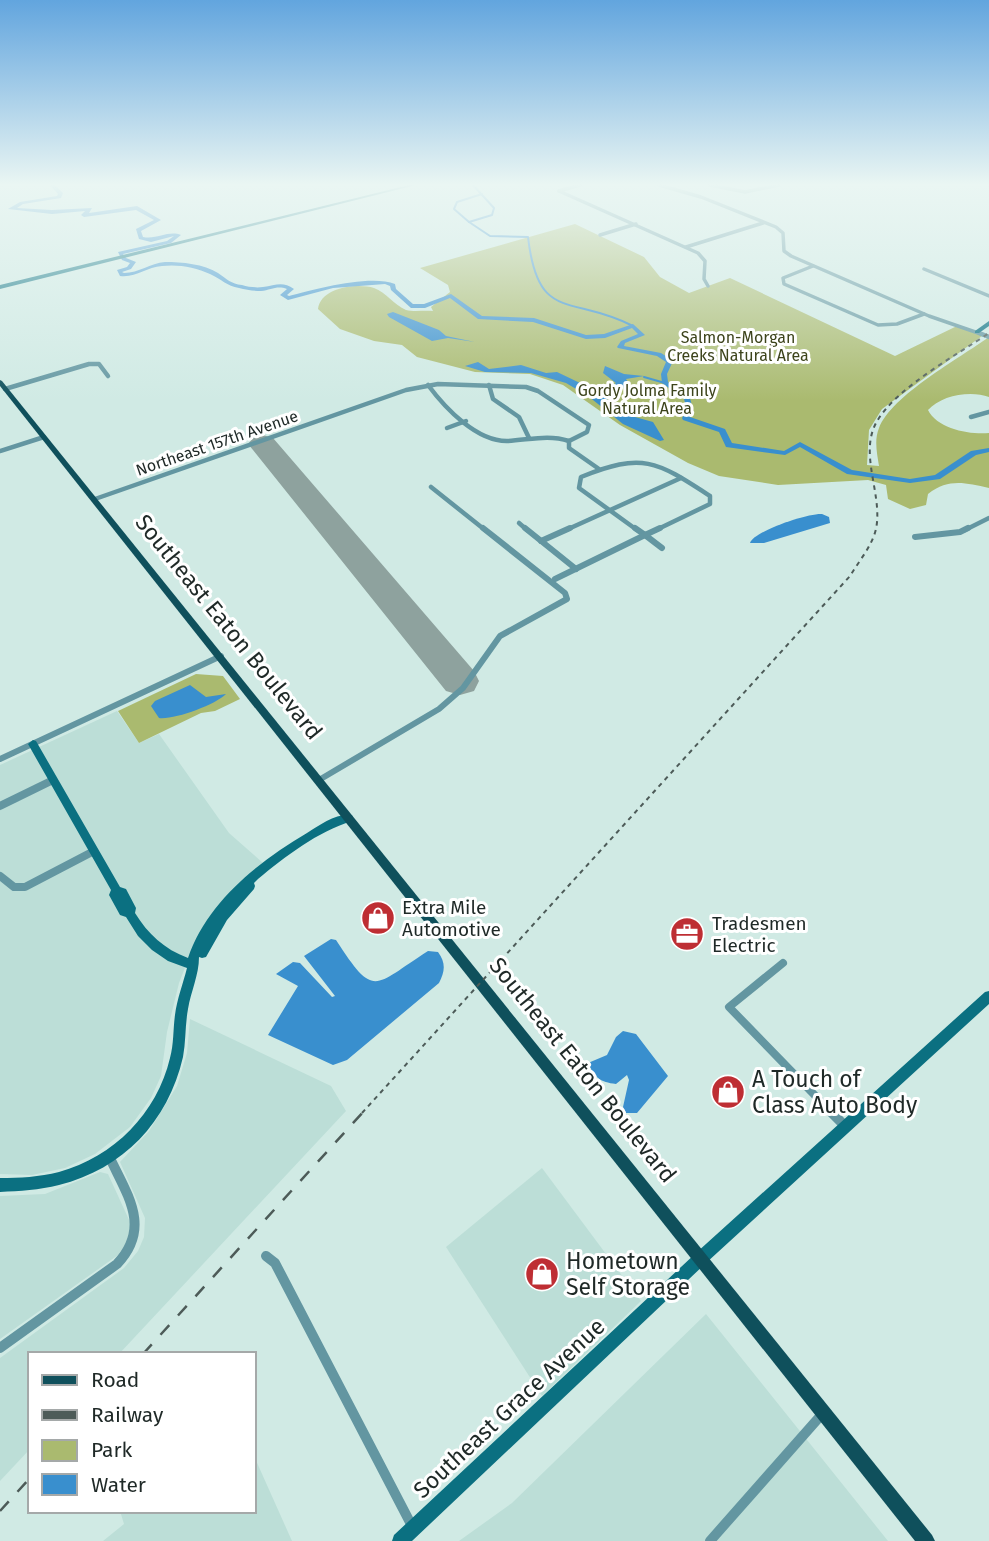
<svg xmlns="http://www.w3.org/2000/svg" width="989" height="1541" font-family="'Fira Sans',sans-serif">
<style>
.built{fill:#bcded7}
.green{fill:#aaba6f}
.water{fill:#398fce}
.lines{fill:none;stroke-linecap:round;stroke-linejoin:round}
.stream{stroke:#398fce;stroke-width:2}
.river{fill:#398fce;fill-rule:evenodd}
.runway{fill:#8ea29e;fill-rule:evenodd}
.street-far4{stroke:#6396a1;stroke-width:3.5}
.street-far3{stroke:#6396a1;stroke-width:4.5}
.street-far2{stroke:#6396a1;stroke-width:6}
.street-far1{stroke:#6396a1;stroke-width:8}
.street{stroke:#6396a1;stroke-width:10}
.secondary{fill:#0b7081;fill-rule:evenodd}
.primary{fill:#0f505c;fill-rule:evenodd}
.rail-far1{stroke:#4d5b58;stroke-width:2;stroke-dasharray:4.5 4.5;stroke-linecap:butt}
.rail{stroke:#4d5b58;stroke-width:2.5;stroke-dasharray:13 13;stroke-linecap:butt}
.labels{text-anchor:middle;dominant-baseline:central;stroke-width:6;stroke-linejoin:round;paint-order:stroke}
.far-park-label{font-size:16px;fill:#3d441c;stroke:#fff}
.far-street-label{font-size:16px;fill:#1f2927;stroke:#fff}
.poi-label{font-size:19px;fill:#1f2927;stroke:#fff;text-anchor:start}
.near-street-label{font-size:23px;fill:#1f2927;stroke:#fff}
.near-poi-label{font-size:23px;fill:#1f2927;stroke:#fff;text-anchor:start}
</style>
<rect width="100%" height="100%" fill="#d0eae4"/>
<g class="built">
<path d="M 117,711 L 139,743 L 159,734 L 229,833 L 263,863 L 195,942 L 179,983 L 167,1032 L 161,1076 L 151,1098 L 130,1127 L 95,1154 L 65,1168 L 32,1175 L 0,1174 L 0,765 Z"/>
<path d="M 190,1019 L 331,1086 L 346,1111 L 119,1354 L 30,1354 L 30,1449 L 0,1481 L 0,1358 L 124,1268 L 138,1251 L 144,1237 L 145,1218 L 120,1162 L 149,1131 L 177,1086 L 187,1053 Z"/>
<path d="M 542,1168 L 641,1301 L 542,1396 L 446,1247 Z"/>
<path d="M 100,1172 L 108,1174 L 130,1222 L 129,1239 L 118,1255 L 0,1339 L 0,1196 L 45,1194 Z"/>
<path d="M 706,1314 L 888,1541 L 459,1541 L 512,1503 Z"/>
<path d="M 254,1456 L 292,1541 L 103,1541 L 124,1524 L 120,1511 L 254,1511 Z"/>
</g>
<g class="green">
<path d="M 575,224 L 644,257 L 660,277 L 689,293 L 730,278 L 895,356 L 957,326 L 982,336 L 882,409 L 869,430 L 867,465 L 879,466 C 877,453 874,440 879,428 C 892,395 960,358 989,337 L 989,397 C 971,390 941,395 928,410 C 937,429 971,435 989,433 L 989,488 C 965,483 949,478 928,494 L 926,505 L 910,509 L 888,499 L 886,485 L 868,480 L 778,485 L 719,476 L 688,463 L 620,425 L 563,385 L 530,374 L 475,372 L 417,357 L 402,345 L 374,341 L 340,329 L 318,309 C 321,287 357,283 374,288 C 386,292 394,305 406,310 C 414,312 425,310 433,311 L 431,307 L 450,292 L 448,285 L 420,268 Z"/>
<path d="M 196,674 L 223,676 L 240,699 L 215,711 L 201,713 L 139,743 L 118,711 Z"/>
</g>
<g class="water">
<path d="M 393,312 L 439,330 L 446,336 L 475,342 L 448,338 L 432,341 L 389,317 L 387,314 Z"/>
<path d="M 478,362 L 489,369 L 521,365 L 546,373 L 557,372 L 601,393 L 616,383 L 603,373 L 605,366 L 624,374 L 644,376 L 626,379 L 633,390 L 617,386 L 613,396 L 603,402 L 617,412 L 653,422 L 664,440 L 660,441 L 623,424 L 588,396 L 566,383 L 531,373 L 485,372 L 465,366 Z"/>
<path d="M 822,514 L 829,517 L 830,523 L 764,543 L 750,543 C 754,531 808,513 822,514 Z"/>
<path d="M 190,685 L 206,697 L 226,694 C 215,705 174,720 159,718 L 151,706 L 155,701 Z"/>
<path d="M 331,939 L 336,940 C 375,1000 373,986 428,951 L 438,952 C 446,963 445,971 439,983 L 347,1060 L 333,1065 L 268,1035 L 298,986 L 276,974 L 293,962 L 300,963 L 332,997 L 335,996 L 304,956 Z"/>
<path d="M 623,1031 L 636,1034 L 668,1076 L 637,1113 L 626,1113 L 623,1107 L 629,1080 L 627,1075 L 616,1084 C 600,1082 595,1078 588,1063 L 607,1055 L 616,1037 Z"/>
</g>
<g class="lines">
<g class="stream">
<path d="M 473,185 L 494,208 L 492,215 L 469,222 L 490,236 L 528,237 C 538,324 571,294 633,326"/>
<path d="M 469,222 L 454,209 L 457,202 L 482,194"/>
<path d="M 644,377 L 665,383"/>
</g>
<path class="river" d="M 50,185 L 55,185 L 63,193 L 61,198 L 23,204 L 17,208 L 52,210 L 92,208 L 89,213 L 137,206 L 161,220 L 141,231 L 143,237 C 157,240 168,230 181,235 L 171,243 L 123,254 L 126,258 L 136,262 L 131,269 L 122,272 L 124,273 C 139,273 150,263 165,262 C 182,262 204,264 218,273 C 227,279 231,284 242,285 C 249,287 256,288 263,287 C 276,285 283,281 294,289 L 287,295 L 289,296 C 314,289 371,274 395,284 L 396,289 L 413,304 L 424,304 L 451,294 L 482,316 L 534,318 L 586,335 L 604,334 L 633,324 L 645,335 L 625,343 L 624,346 L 661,353 L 672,360 L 673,361 L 667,374 L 668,382 L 690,398 L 693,410 L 690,417 L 725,429 L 732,443 L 784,451 L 800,442 L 852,470 L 910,479 L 935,475 L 971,451 L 989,448 L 989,452 L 976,455 L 940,479 L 910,483 L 847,474 L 800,447 L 785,455 L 726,447 L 719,432 L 683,420 L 682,418 L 687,410 L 684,399 L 662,383 L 661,374 L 666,362 L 657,356 L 618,348 L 617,347 L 621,341 L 638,334 L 632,328 L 605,338 L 586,339 L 533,322 L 478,319 L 450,298 L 425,308 L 411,308 L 391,290 L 390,286 L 385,284 L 333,288 L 288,300 L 280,295 L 287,289 C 277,285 271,290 261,291 C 254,291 246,290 239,288 C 227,286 221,279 210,274 C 196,267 177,264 162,266 C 146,267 136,278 120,276 L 117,270 L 127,267 L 130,263 L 122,260 L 118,252 L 167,241 L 174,236 L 151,242 L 139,239 L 136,229 L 154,220 L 136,210 L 84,217 L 81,215 L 85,211 L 52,214 L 8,209 L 20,202 L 57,196 L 58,194 Z"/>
<path class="runway" d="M 263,435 L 273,438 L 474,671 L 479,681 L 474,691 L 460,695 L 446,691 L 253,450 L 248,444 L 253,438 Z"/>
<g class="street-far4">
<path d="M 659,185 L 701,197 L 776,227 L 783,233 L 784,251 L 791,256 L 929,316 L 984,335"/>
<path d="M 710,185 L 745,192 L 779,185"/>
<path d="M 559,191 L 698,253 L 705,261 L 704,279 L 708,286"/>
<path d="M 559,191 L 580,185"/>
<path d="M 600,235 L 636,224"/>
<path d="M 686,247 L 763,223"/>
<path d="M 813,266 L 783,278 L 784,284 L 878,325 L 897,324 L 924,314"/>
<path d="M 924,269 L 989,296"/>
</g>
<g class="street-far3">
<path d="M 979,333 L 989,337"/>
<path d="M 428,385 C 445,408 477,442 508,441 C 529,440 548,434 569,441"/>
<path d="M 489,385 L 493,399 L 519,417 L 529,438"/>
<path d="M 5,389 L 89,364 L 99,364 L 108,376"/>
<path d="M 971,417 L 989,412"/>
<path d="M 447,428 L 466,421"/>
<path d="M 569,441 L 569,448 L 599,469"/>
<path d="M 0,451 L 44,437"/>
<path d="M 431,487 L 485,530"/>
<path d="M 95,499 L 406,390 L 438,384 L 526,387 L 538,391 L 589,425 L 587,432 L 569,441"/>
<path d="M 519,523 L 527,530"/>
<path d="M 566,530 L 681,478"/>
<path d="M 637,530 L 579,488 L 581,477 C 643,452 656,461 710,496 L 710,504 L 656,530"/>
<path d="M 965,530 L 989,518"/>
</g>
<g class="street-far2">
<path d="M 525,528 L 576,569"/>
<path d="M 635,528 L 645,535"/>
<path d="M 645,535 L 662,548"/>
<path d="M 645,535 L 660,528"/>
<path d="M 915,537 L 960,532 L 968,528"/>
<path d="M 541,541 L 570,528"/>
<path d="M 555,579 L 645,535"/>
<path d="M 0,759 L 221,656"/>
<path d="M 319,780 L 439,709 L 463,688 L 500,636 L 567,599 L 565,593 L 483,528"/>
<path d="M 47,783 L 53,780"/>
</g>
<g class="street-far1">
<path d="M 0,806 L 51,781"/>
<path d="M 0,876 L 14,887 L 25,887 L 94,851"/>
<path d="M 783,963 L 729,1007 L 832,1113"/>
</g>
<g class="street">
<path d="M 830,1111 L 846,1127"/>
<path d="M 266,1256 L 275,1263 L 413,1528"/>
<path d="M 0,1348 L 117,1264 C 152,1227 127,1195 109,1156"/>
<path d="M 710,1541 L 823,1413"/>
</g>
<g class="secondary">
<path d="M 409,185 L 416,185 L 0,289 L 0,285 Z"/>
<path d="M 989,321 L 989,326 L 979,333 L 975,333 L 975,331 Z"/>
<path d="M 33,740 L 36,741 L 120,887 L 126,889 L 136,908 L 135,913 C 148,934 164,949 188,958 C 207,902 258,862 307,833 C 320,825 336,813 352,815 L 353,818 L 352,821 C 317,832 286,856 258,879 L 254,883 L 255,886 L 254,889 L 227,920 L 206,957 L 202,958 L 199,957 C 199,975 191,991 188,1009 C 185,1025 186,1041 183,1057 C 168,1122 123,1169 59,1185 C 39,1190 20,1191 0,1192 L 0,1178 C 20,1178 39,1177 59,1172 C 114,1157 157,1113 170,1058 C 174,1044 173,1029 175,1015 C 177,999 183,984 187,968 L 168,961 L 152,950 L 138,936 L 126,917 L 120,915 L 109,895 L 111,890 L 28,744 Z"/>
<path d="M 989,991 L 989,1004 L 706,1263 L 412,1541 L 392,1541 L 394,1535 L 696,1253 L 985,992 Z"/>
</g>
<path class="primary" d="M 0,380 L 2,381 L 932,1535 L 935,1541 L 915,1541 L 0,386 Z"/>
<path class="rail-far1" d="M 362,1113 L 850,576 C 859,561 872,546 876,529 C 883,495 859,455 876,423 C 895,388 957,355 989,333"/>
<g class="rail">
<path d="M 143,1354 L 364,1111"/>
<path d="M 0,1511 L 30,1478"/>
</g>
</g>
<linearGradient id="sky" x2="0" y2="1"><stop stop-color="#62a5de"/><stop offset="0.46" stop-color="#eaf6f3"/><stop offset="1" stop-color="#eaf6f3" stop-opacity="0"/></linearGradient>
<rect width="989" height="401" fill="url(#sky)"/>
<defs>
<g id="shop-disc" transform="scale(1.75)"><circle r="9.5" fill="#be2e33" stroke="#fff"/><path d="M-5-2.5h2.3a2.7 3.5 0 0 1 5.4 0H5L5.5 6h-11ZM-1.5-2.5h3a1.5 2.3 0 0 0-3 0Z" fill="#fff"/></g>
<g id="office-disc" transform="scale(1.75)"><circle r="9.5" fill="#be2e33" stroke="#fff"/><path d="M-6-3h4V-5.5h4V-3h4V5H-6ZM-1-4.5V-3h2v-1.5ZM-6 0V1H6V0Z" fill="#fff"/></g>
</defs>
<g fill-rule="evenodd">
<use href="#shop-disc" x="378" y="918"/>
<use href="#office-disc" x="687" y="934"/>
<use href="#shop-disc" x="728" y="1092"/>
<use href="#shop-disc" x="542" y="1274"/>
</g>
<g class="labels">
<g class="far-park-label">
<text x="738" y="337">Salmon-Morgan<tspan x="738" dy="18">Creeks Natural Area</tspan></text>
<text x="647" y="390">Gordy Jolma Family<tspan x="647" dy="18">Natural Area</tspan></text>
</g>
<g class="far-street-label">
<text transform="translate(217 443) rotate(-19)">Northeast 157th Avenue</text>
</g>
<g class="poi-label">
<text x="402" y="907">Extra Mile<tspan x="402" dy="22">Automotive</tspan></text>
<text x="712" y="923">Tradesmen<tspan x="712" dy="22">Electric</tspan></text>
</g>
<g class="near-street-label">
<text transform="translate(229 627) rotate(51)">Southeast Eaton Boulevard</text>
<text transform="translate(583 1070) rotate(51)">Southeast Eaton Boulevard</text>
<text transform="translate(509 1408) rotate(-43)">Southeast Grace Avenue</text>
</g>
<g class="near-poi-label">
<text x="752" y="1079">A Touch of<tspan x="752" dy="26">Class Auto Body</tspan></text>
<text x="566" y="1261">Hometown<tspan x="566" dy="26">Self Storage</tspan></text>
</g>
</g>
<rect x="28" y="1352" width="228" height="161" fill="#ffffff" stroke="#a5a9a9" stroke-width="2"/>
<rect x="42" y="1375" width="35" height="10" fill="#0f505c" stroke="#a5a9a9" stroke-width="2"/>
<text x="91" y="1387" font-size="21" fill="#1f2927">Road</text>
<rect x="42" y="1410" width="35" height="10" fill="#4d5b58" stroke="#a5a9a9" stroke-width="2"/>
<text x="91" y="1422" font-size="21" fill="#1f2927">Railway</text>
<rect x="42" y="1440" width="35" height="21" fill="#aaba6f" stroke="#a5a9a9" stroke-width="2"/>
<text x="91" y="1457" font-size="21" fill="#1f2927">Park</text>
<rect x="42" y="1474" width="35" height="21" fill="#398fce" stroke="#a5a9a9" stroke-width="2"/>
<text x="91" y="1492" font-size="21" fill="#1f2927">Water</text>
</svg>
